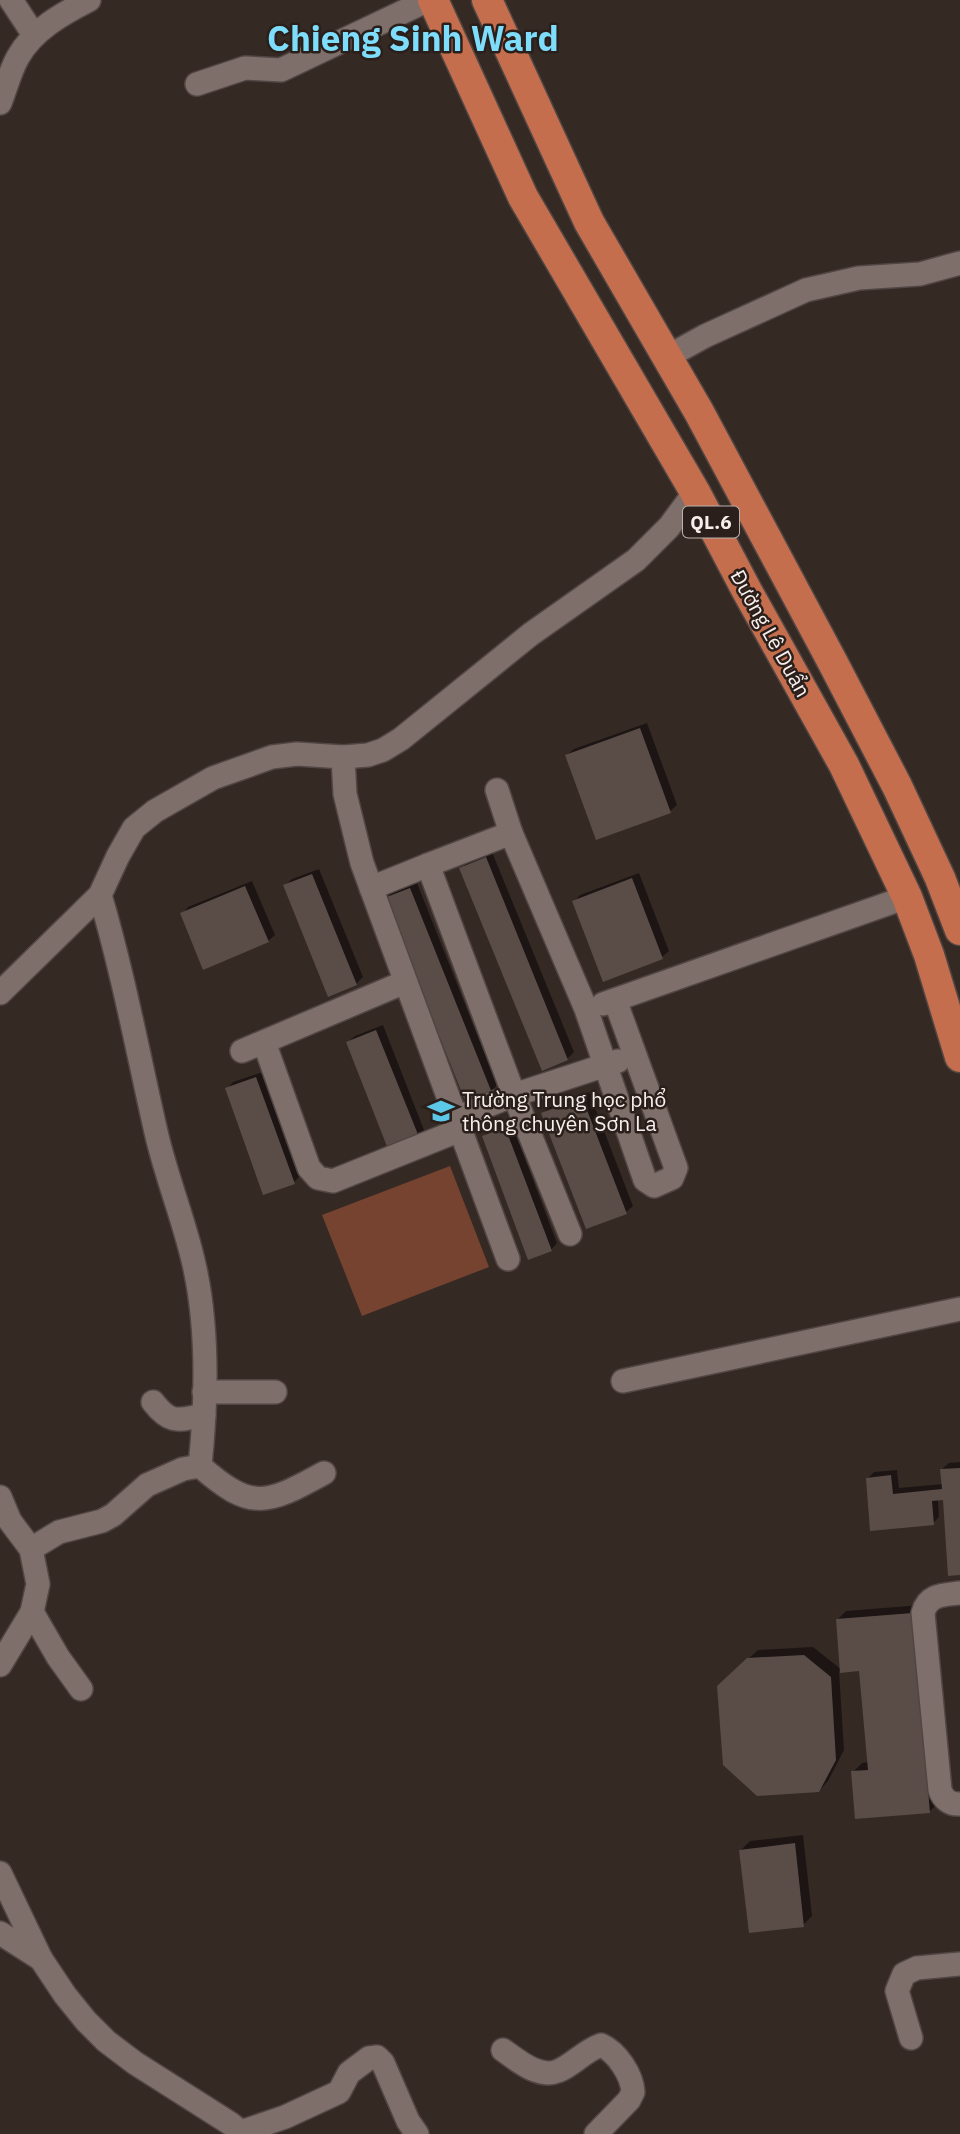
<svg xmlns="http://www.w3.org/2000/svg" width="960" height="2134" font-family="'IBM Plex Sans',sans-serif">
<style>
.green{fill:#764331}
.shadow{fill:#0007}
.building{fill:#5a4d48}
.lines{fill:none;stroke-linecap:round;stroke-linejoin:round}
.minor-casing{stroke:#514643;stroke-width:26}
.major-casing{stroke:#514643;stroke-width:33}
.minor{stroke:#7e6f6a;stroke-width:23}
.major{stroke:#c46e4e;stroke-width:30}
.labels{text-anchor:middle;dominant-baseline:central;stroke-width:5;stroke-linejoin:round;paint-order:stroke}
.shield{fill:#2a1f1b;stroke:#bab1ae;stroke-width:2}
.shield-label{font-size:19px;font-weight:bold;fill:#f8efed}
.street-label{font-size:21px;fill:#f8efed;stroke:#2a1f1b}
.poi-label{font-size:21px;fill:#f8efed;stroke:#2a1f1b;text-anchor:start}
.town-label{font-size:35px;font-weight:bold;fill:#7dddfb;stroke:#2a1f1b}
</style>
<rect width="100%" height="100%" fill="#352924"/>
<path class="green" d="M 450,1166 L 489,1267 L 362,1316 L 322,1215 Z"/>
<g class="shadow">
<path d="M 647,723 L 677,805 L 670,811 L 567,755 L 574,749 Z"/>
<path d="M 492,852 L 574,1052 L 567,1059 L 461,869 L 467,862 Z"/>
<path d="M 319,869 L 363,977 L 356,984 L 285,886 L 292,879 Z"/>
<path d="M 639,873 L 669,951 L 662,957 L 604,979 L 574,902 L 580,895 Z"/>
<path d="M 252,881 L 275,935 L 268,941 L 182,914 L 188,907 Z"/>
<path d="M 417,883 L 497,1085 L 491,1092 L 386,898 L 393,892 Z"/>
<path d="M 383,1025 L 424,1130 L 418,1136 L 348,1042 L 355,1036 Z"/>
<path d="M 263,1072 L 300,1176 L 294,1182 L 227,1089 L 233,1082 Z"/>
<path d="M 589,1092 L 633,1206 L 626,1212 L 543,1113 L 550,1107 Z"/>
<path d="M 511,1122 L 557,1243 L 551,1250 L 484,1136 L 490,1130 Z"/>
<path d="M 960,1462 L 960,1574 L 944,1498 L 938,1499 L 939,1517 L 933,1523 L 868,1478 L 874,1472 L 897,1470 L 899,1488 L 943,1484 L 942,1469 L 949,1463 Z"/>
<path d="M 921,1605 L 938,1803 L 929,1812 L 853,1772 L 862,1763 L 869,1762 L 861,1669 L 839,1671 L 844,1750 L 828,1781 L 819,1791 L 728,1677 L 758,1650 L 813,1647 L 842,1670 L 837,1620 L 846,1611 Z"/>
<path d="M 803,1835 L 812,1916 L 803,1925 L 741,1850 L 750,1841 Z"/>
</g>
<g class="building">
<path d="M 640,728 L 671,813 L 596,840 L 565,755 Z"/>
<path d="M 486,857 L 568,1060 L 542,1071 L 459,868 Z"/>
<path d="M 312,874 L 357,985 L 328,997 L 283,885 Z"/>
<path d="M 632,878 L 663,959 L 603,982 L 572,901 Z"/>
<path d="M 245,886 L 269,942 L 203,970 L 180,913 Z"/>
<path d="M 410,888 L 492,1093 L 466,1103 L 384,898 Z"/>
<path d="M 376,1030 L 419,1137 L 388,1149 L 346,1042 Z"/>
<path d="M 256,1077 L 295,1184 L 263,1195 L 225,1088 Z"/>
<path d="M 582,1097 L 627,1214 L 586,1229 L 541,1113 Z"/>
<path d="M 505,1127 L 552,1251 L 528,1260 L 482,1136 Z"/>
<path d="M 960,1468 L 960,1575 L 948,1576 L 943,1500 L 932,1501 L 934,1525 L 870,1531 L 866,1478 L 891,1475 L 893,1494 L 942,1489 L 940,1469 Z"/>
<path d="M 913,1613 L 930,1813 L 855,1819 L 851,1771 L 868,1770 L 859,1671 L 840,1673 L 836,1619 Z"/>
<path d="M 804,1655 L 831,1677 L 836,1760 L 819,1792 L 757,1796 L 723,1765 L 717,1686 L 747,1658 Z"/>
<path d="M 795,1843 L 804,1927 L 749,1933 L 739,1850 Z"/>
</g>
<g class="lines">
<g class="minor-casing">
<g id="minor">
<path d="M 11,0 L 34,35"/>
<path d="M 197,84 L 245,68 L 281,70 L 428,0"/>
<path d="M 0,103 C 6,88 10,71 18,57 C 33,30 62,14 89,0"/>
<path d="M 667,357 L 705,336 L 806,290 L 859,278 L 920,274 L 960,263"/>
<path d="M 343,757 L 345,794 L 362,863 L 508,1259"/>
<path d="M 497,790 L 511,833 L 586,1009 L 645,1180 L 654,1186 L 672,1178 L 676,1168 L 615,1000"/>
<path d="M 511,833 L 428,865 L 514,1095 L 570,1234"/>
<path d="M 371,888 L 428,865"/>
<path d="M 100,895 C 123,973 138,1053 156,1132 C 166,1176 183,1217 193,1260 C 209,1326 207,1398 200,1466"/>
<path d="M 0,993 L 100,895 L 118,856 L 134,828 L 155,811 L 213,778 L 272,757 L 297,754 L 343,757 L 368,755 L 383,750 L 401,739 L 531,634 L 636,560 L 669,527 L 695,492"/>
<path d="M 603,1004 L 907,897"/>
<path d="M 264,1042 L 309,1168 L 318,1178 L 333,1181 L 460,1130"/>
<path d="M 242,1051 L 405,982"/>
<path d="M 456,1118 L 514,1095 L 618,1061"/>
<path d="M 623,1381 L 960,1309"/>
<path d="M 204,1392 L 275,1392"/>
<path d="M 153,1402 C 171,1425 178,1420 204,1415"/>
<path d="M 200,1466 C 251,1511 266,1505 324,1473"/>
<path d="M 0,1497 L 10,1521 L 31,1549 L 38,1584 L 32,1612 L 0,1665"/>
<path d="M 31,1549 L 59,1532 L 102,1521 L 113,1515 L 147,1485 L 183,1469 L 200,1466"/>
<path d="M 960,1593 C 943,1595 928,1594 923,1613 L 940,1790 C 943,1799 950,1805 960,1804"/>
<path d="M 32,1612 L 58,1657 L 81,1689"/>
<path d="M 0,1873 L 41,1959 L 65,1995 L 86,2021 L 106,2041 L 135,2063 L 231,2124 L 243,2134"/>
<path d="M 0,1933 L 41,1959"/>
<path d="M 911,2038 L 897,1991 L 904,1974 L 917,1968 L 960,1964"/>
<path d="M 503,2050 C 517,2060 539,2079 558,2071 C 573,2065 584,2051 601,2045 C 617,2052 632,2075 633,2092 L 629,2100 L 596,2134"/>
<path d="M 241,2132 L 285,2117 L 339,2092 L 349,2073 L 369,2058 L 377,2057 L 383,2063 L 408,2121 L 417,2134"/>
</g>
</g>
<g class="major-casing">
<g id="major">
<path d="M 433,0 L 523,197 L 695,492 L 747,591 L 844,765 L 907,897 L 929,955 L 960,1057"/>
<path d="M 487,0 L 589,222 L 699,412 L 833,663 L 897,786 L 940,878 L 960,930"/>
</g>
</g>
<use href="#minor" class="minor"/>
<use href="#major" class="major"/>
</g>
<defs>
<g id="school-bare" transform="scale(2.1)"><path d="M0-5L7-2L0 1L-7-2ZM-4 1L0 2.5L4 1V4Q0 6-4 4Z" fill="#5cc7e7" stroke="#2a1f1b" stroke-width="2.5" paint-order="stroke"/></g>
</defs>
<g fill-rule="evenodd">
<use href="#school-bare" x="441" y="1111"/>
</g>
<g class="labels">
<rect class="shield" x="683" y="506.5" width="56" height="31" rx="5"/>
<g class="shield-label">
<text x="711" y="522">QL.6</text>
</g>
<g class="street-label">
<text transform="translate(771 633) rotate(61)">Đường Lê Duẩn</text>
</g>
<g class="poi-label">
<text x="462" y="1099">Trường Trung học phổ<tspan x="462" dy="24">thông chuyên Sơn La</tspan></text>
</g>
<g class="town-label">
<text x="413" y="38">Chieng Sinh Ward</text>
</g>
</g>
</svg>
